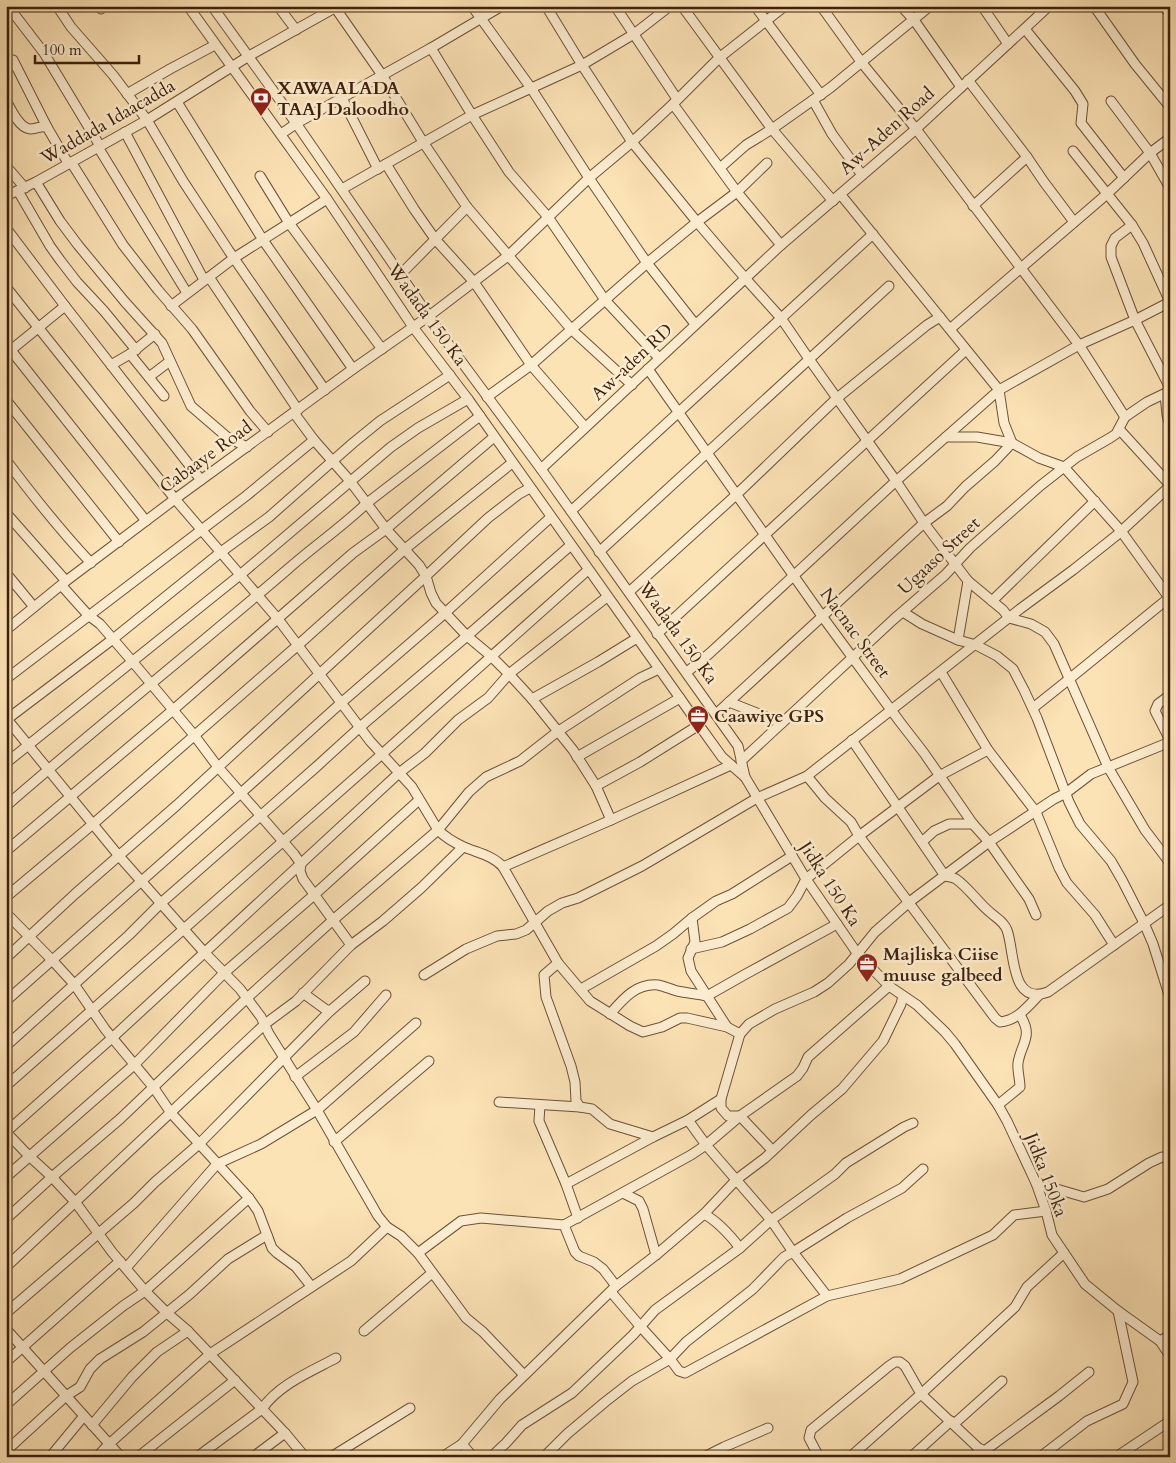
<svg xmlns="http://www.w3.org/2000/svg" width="1176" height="1463" font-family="Cardo,serif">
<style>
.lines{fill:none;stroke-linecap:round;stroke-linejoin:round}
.minor-casing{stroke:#6d5137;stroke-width:11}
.minor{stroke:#fdedd0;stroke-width:9}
.labels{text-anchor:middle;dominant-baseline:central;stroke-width:5;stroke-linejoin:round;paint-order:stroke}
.poi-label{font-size:18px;font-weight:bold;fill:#3d200d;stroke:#fdedd0;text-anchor:start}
.street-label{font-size:18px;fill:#3d200d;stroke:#fdedd0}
</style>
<rect width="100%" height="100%" fill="#fce3b6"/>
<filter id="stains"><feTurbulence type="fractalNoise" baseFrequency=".004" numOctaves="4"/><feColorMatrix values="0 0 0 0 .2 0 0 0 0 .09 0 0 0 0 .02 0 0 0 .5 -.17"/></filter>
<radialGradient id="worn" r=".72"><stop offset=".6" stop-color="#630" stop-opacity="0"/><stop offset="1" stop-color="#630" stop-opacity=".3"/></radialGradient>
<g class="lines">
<g class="minor-casing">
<g id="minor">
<path d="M 8,6 L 44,53 L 100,146"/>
<path d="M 57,6 L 71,27 L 113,75 L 147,120 L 183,181 L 229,251 L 325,390"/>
<path d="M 99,6 L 101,9"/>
<path d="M 188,6 L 327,199 L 413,327 L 468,399 L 699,725 L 722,757 L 745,777 L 806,879 L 857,953 L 889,986 L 917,1005 L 945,1032 L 955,1044 L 998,1105 L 1007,1121 L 1036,1183 L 1046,1211 L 1052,1235 L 1085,1284 L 1118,1311 L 1160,1341 L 1170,1356"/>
<path d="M 212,6 L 282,103 L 444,338 L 541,469 L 738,746 L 745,777"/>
<path d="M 278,6 L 296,30"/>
<path d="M 334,6 L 382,75 L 423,142 L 467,207 L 571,329 L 632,385"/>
<path d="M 472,6 L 531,88 L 589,178 L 647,263 L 695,324"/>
<path d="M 546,6 L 582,65 L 632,142 L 697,222 L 745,278 L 781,318 L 809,359 L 896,481 L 924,523 L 968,581 L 1003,610 L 1009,618 L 1031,624 L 1045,632 L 1054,644 L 1108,767 L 1145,830 L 1170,863"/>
<path d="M 615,6 L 677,99"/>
<path d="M 682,6 L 772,129 L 833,201"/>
<path d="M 755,6 L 821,95"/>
<path d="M 821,6 L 862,63 L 916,129 L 1079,345 L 1125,417"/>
<path d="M 901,6 L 914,20 L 961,87"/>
<path d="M 982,6 L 1008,44"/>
<path d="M 1094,6 L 1135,64 L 1170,107"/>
<path d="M 1163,6 L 1170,13"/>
<path d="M 1025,29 L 1075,91 L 1083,104 L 1081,123 L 1124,178"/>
<path d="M 431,48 L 472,115 L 509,172 L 548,217 L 605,300 L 659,358"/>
<path d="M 13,60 L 47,127 L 68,163"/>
<path d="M 968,80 L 1027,157 L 1044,182 L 1074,222"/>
<path d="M 127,94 L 170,69 L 215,45"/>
<path d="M 342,98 L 378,169"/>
<path d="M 6,100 C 10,108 19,128 30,129 C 36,129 40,126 47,127"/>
<path d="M 813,100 L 832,134 L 862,175"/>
<path d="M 1111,101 L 1150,153 L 1170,188"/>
<path d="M 177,102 L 263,240 L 353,369"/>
<path d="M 673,104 L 737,192 L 781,245"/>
<path d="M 125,132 L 204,280"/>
<path d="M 281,134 L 297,123 L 431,48 L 502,6"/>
<path d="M 98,147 L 187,293"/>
<path d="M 71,162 L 123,245 L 158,290 L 192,329 L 250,411 L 268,432"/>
<path d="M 386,164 L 414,209 L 435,239 L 474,282 L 531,365 L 585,427"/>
<path d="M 6,166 L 25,188"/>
<path d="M 720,168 L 746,145 L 772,129 L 830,88 L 930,6"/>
<path d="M 260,176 L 289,223 L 382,349"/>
<path d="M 36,182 L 60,221 L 78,245 L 125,302 L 162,343 L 191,406 L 227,437 L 247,447"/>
<path d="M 342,189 L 472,115 L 582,65 L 634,34 L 670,6"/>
<path d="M 18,191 L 50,246 L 60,260 L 77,282 L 104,311 L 136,350"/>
<path d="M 841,195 L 999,390 L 1004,423 L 1012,443 L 1039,458 L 1064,467 L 1121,531 L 1170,599"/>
<path d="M 6,196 L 36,182 L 147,120 L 249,56 L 338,6"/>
<path d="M 973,206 L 1027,157"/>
<path d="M 1132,225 L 1115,238 L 1111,246 L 1111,257 L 1135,320 L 1170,388"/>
<path d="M 6,228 L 65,306 L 201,480"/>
<path d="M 400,275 L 467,207"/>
<path d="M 209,277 L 298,410"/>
<path d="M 6,287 L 175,499 L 278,619 L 370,741 L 412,787 L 438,830 C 445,837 455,843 464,847 C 478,853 494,856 503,867 L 611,820 L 731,765"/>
<path d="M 171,306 L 234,258 L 327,199"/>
<path d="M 950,329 L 1107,194 L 1150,153 L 1170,138"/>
<path d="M 6,344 L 146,521"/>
<path d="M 6,354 L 65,306"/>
<path d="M 130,354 L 164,396"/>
<path d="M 111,365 L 130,354 L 155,334"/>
<path d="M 648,369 L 822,616 L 900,722 L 924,753 L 973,824 L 989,842 L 1029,899 L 1036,915"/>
<path d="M 149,377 L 170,361"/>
<path d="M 1165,394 L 1167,415 L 1170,426"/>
<path d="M 487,397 L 531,365 L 647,263 L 697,222 L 737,192 L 767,163"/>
<path d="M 6,400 L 119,542"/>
<path d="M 294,413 L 314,440 L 350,481 L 386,529 L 419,565 L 426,576 L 431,593 L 436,603 L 467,636 L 491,656 L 509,674 L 532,699 L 573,750 L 596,786 L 611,820"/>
<path d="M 1119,429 L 1170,485"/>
<path d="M 946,437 L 977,437 L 1012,443"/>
<path d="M 6,460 C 33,496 60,530 91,563"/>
<path d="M 541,469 L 781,245 L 916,129 L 1049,6"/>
<path d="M 571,511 L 873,234"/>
<path d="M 6,513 L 66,581"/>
<path d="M 599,552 L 889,286"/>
<path d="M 6,573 L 34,607"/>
<path d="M 968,581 L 958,640 L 976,645 L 997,656 L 1013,669 L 1024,690 L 1037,718 L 1069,802 L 1080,824 L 1111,861 L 1122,880 L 1144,923 L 1153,944 L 1170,998"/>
<path d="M 62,586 L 88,615 L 100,624 L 132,661 L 194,735 L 218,767 L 294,854 L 301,864 L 300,871 L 303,879 L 351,945"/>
<path d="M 629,592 L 736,495 L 836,399 L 927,325 L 940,317"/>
<path d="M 992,601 L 1095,501"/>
<path d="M 903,612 L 922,624 L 958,640"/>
<path d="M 6,630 L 66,581 L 175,499 L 353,369 L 429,316 L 509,255 L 589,178 L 632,142 L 673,104 L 719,58 L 785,6"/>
<path d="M 657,634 L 966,350"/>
<path d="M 687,672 L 710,653 L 896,481 L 999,390 L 1079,345 L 1135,320 L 1170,302 L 1143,243 L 1132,225 L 1073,151"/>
<path d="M 941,672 L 988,750 L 1036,812 L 1059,868 L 1067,883 L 1095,915 L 1114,945"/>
<path d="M 6,679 L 246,496 L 314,440"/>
<path d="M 1170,695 L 1158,704 L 1155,711 L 1170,740"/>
<path d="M 532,699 L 598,662 L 637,638"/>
<path d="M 729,702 L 782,723"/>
<path d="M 1033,708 C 1079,672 1124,634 1170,597"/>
<path d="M 716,714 L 924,523 L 947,506 L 965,487 L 995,461 L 1012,443"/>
<path d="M 6,718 L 119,856 L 204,952 L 240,989 L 261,1017 L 269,1034 L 317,1110 L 378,1216 L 387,1227 L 401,1236 L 418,1253 L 466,1318 L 483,1332 L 524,1375"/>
<path d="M 6,720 L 113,639 L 221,552 L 269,517 L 353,443 L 380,421 L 450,375"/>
<path d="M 852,740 L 945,876 C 948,877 953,877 956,879 C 969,888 979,904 992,914 C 998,919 1004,922 1007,930 C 1015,952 1010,1006 1048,992 L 1170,905"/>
<path d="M 577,757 L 680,698"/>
<path d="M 741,761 L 894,619 L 945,575 L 970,548 L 1040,486 L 1077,457 L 1110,438 L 1116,434 L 1125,417 L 1147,402 L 1170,391"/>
<path d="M 6,763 L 240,575 L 391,447 L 418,428 L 468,399"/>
<path d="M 807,776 L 825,798 L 851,822 L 859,836 L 995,1018 L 1000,1022 C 1018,1020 1027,1007 1039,995"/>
<path d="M 596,786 L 640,762 L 699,725"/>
<path d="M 6,806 C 99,725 195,649 288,569 C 314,546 342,527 367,503 L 480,416"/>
<path d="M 922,842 L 934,831 L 949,824 L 973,824"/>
<path d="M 6,851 L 173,710 L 353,553 L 386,529 L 494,437"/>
<path d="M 503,867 L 558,963 L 590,1001 L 630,1026 L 643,1032 L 662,1027 L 680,1018 L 687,1018 L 727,1027 L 740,1034"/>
<path d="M 6,897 L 93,824 L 297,646 L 405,549 L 512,463"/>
<path d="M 6,913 L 53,961 L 74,984 L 105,1029 L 154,1088 L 171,1113 L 249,1198 L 258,1211 L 272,1248 L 277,1253 L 296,1267 L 311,1286"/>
<path d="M 692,918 L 695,942 L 688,958 L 691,971 L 727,1027"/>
<path d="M 691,949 L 722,942 L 750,929 L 788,908 L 797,896 L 806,879 L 859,836 L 939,776 L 988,750"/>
<path d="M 6,958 L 75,894 L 177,805 L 426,576 L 488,518 L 519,494 L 530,488"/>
<path d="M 558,963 L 544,975 L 546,997 L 571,1066 L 575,1082 L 576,1101 L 580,1107 L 592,1109 L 610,1124 L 653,1137"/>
<path d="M 424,975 L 466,949 L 497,936 L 516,934 L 526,930 L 548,911 L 562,903 L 578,898 L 642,866 L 757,798 L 807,776 L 1020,609 L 1073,570 L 1117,535 L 1170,486"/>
<path d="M 581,989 L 656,946 L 673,934 L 692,918 L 716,901 L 732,894 L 792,856"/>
<path d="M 303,993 L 325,1009 L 330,1011 L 365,981"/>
<path d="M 6,1001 L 241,793 L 341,703 L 445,613 L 551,517"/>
<path d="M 610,1014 C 623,999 636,983 658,985 C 664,986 670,989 677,991 C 687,993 697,994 707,996 L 744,975 L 837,924"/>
<path d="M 6,1046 L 129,935 L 161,903 L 315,768 L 360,727 L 467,636 L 571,545"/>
<path d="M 295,1077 L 354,1032 L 386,995"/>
<path d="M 6,1086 L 382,754 L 588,570"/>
<path d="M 499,1102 L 580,1107"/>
<path d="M 540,1105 L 539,1121 L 566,1184 L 578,1218"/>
<path d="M 998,1105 L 1020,1087 C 1020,1080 1017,1069 1018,1063 C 1021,1043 1034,1037 1020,1015"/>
<path d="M 6,1132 L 112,1038 L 399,773 L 425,753 L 458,720 L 488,698 L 509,674 L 607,597"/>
<path d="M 6,1132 L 29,1156 L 52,1177 L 76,1203 L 112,1252 L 145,1291 L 167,1313 L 188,1331 L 285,1433 L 305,1457"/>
<path d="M 334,1142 L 429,1061"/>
<path d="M 772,1150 L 740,1116 L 728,1116 L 721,1108 L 721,1099 L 740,1034 L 749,1024 L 775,1009 L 814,992 L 828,983 L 849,964 L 875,932 L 908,903 L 989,842 L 1054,799 L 1066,793 L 1091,774 L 1170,742"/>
<path d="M 6,1177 L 135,1064 L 224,973 L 314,895 L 419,800"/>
<path d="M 1036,1183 L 1084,1197 L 1108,1189 L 1149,1163 L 1162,1157 L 1170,1158"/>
<path d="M 566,1184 L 653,1137 L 688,1120 L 721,1099"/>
<path d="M 623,1193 L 639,1201 L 643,1209 L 656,1255"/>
<path d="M 704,1214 C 719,1222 730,1235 740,1248"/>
<path d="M 6,1219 L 52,1177 L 120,1119 L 247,998 L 333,920 L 438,830 L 469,792 L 486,777 L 520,761 L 557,732 L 640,678 L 659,669"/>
<path d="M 564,1225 L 691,1155 L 706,1145 L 740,1116 L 797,1076 L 803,1068 L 808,1057 L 889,986"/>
<path d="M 418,1253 L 461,1221 L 481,1218 L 564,1225 L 575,1252 L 579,1256 L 594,1262 L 603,1269 L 616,1286"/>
<path d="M 6,1267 L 265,1024 L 296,1001 L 351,945 L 383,921 L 421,888 L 463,847"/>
<path d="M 126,1268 L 217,1164 L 261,1144 L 317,1110 L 416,1023"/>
<path d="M 611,1292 L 640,1326 L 670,1359 L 679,1371 L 685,1373 L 827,1296 L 900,1279 L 993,1235 L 1014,1215 L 1046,1211"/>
<path d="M 827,1296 L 793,1252 L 847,1218 L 902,1188 L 923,1169"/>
<path d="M 6,1313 L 134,1203 L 155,1182 L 199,1144 L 330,1011"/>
<path d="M 6,1329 L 121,1457"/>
<path d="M 364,1331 L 432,1273"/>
<path d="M 1160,1341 L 1170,1335"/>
<path d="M 6,1362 L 120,1261"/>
<path d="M 6,1405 L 70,1348 L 123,1306 L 145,1291 L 249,1198"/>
<path d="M 954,1424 L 1002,1381"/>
<path d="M 92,1425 L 132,1377 L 157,1352 L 188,1331"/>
<path d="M 462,1444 L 473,1457"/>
<path d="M 6,1451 L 66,1396 L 80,1387 L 90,1369 L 100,1359 L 143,1332 L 190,1294 L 228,1259 L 267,1235"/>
<path d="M 983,1452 L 1059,1396 L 1089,1372"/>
<path d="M 50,1457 L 83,1417"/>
<path d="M 97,1457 L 109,1444 L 210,1354 L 351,1261 L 387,1227"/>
<path d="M 138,1457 L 235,1380"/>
<path d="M 197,1457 L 262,1409 C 278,1385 310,1372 336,1358"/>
<path d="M 253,1457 L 285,1433"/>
<path d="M 331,1457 L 410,1408"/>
<path d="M 442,1457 L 462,1444 L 500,1399 L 616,1286 L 656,1255 L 704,1214 L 737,1179 L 765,1158 L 811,1115 L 842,1089 L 883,1041 L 901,1004 L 903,996"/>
<path d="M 491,1457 L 506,1443 L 522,1425 L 572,1393 L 633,1335 L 655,1310 L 740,1248 L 771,1220 L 835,1174 L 846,1163 L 904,1127 L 913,1123"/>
<path d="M 544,1457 L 567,1434 L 605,1402 L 632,1381 L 670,1359 L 686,1342 L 753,1289 L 784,1257 L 793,1252 L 771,1220 L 706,1145 L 688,1120"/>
<path d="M 704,1457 L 724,1447 L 768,1428"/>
<path d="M 819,1457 L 809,1438 L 811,1430 L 889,1366 L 895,1362 L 900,1362 L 905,1366 L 921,1394 L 988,1457"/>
<path d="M 850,1457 L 921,1394 L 1015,1307 L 1027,1287 L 1064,1253"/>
<path d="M 911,1457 L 951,1421"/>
<path d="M 973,1457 L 981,1449"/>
<path d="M 1040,1457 L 1087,1421 L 1123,1404 L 1133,1382 L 1118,1311"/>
<path d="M 1116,1457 L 1170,1421"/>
</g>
</g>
<use href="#minor" class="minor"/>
</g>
<defs>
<g id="bank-pin" transform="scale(1.125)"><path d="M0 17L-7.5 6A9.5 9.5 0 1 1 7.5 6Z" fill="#8f2418" stroke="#fdedd0"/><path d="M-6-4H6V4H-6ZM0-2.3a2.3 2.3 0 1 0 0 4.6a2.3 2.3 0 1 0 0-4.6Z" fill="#fff"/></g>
<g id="office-pin" transform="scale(1.125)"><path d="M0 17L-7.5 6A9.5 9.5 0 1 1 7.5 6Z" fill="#8f2418" stroke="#fdedd0"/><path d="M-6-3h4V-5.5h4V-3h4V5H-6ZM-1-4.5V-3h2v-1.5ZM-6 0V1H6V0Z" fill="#fff"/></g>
</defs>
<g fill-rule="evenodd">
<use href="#bank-pin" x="261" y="98"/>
<use href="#office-pin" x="698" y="716"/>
<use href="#office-pin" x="867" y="964"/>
</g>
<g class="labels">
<g class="poi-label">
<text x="277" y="88">XAWAALADA<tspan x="277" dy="21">TAAJ Daloodho</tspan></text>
<text x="714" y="716">Caawiye GPS</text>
<text x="883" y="954">Majliska Ciise<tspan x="883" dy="21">muuse galbeed</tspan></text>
</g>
<g class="street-label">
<text transform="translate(108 122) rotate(-30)">Waddada Idaacadda</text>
<text transform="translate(887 131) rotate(-42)">Aw-Aden Road</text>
<text transform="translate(427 315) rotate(54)">Wadada 150 Ka</text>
<text transform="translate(632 362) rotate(-43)">Aw-aden RD</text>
<text transform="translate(206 457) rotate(-36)">Cabaaye Road</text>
<text transform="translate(939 556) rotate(-43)">Ugaaso Street</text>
<text transform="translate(678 633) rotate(54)">Wadada 150 Ka</text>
<text transform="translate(855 633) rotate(54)">Nacnac Street</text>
<text transform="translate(830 884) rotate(57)">Jidka 150 Ka</text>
<text transform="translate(1046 1175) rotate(69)">Jidka 150ka</text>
</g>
</g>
<rect width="1176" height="1463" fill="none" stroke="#fce3b6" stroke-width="25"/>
<rect x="8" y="8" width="1161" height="1448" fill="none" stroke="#3d200d" stroke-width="2.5"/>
<rect x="12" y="12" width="1151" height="1438" fill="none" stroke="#3d200d"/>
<path d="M35 55v8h104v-8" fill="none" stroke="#3d200d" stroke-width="2.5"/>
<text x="42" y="55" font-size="15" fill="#3d200d" stroke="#fdedd0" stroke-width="4" paint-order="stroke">100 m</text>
<rect width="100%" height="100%" filter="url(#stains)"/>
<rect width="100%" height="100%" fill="url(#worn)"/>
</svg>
